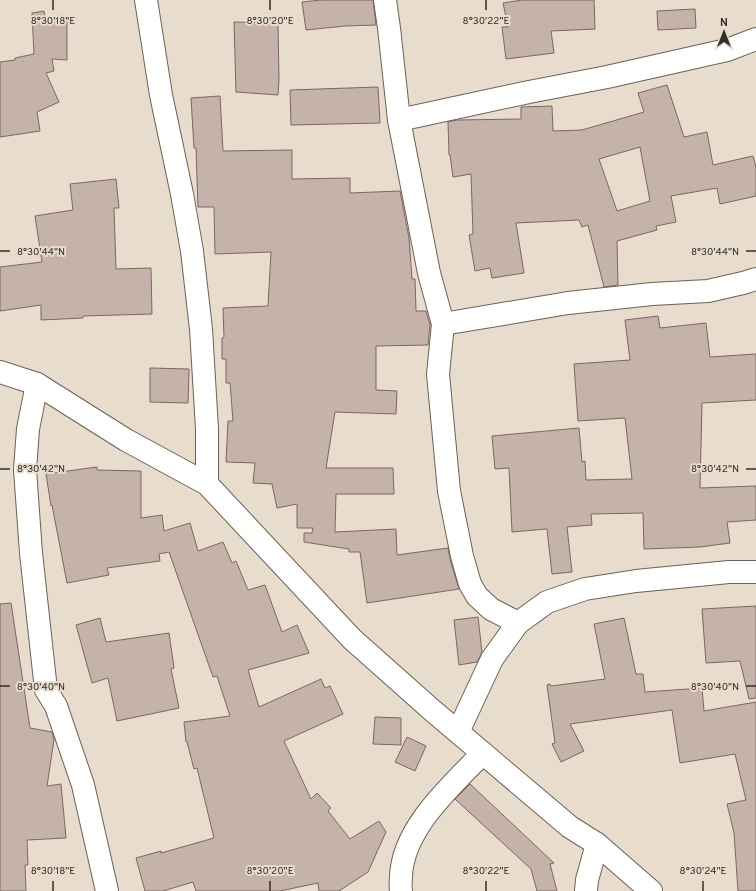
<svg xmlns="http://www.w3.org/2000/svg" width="756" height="891" font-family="Overpass,sans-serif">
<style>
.building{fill:#c5b2aa;stroke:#7a6861;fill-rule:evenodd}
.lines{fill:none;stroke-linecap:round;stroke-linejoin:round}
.minor-casing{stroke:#6c6154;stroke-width:24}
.tertiary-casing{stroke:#6c6154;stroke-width:24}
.minor{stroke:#fff;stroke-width:22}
.tertiary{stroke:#fff;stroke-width:22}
.ticks{fill:none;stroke:#322e28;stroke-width:1.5}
.ticks-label{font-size:10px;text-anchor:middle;fill:#322e28;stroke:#e8dccc;stroke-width:4;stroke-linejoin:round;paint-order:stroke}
</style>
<rect width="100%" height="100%" fill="#e8dccc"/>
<g class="building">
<path d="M 321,0 L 373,0 L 376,25 L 345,26 L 306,30 L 302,2 Z"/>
<path d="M 522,0 L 594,0 L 595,29 L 551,31 L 554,53 L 506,59 L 502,27 L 508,27 L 503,3 Z"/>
<path d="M 695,9 L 696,28 L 658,30 L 657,11 Z"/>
<path d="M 44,11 L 45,17 L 67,16 L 67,60 L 52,59 L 54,71 L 46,73 L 59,102 L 37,112 L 40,131 L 0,137 L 0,62 L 15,60 L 15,58 L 34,54 L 32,13 Z"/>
<path d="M 234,22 L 278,23 L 279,80 L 278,95 L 236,92 Z"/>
<path d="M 667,85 L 684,137 L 707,132 L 713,165 L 753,156 L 756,167 L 756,196 L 720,204 L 717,188 L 671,196 L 676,222 L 656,226 L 657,230 L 617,241 L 618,285 L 604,287 L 588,225 L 582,227 L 579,220 L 516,223 L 524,273 L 492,278 L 490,268 L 475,271 L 469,235 L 473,234 L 471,174 L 453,177 L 450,155 L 449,155 L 448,122 L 457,120 L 521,119 L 521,107 L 552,106 L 553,131 L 582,130 L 644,112 L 638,93 ZM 640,147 L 650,201 L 617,211 L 599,159 Z"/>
<path d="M 378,87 L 380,123 L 291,125 L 290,90 Z"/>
<path d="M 220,96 L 223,151 L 292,150 L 292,179 L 350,178 L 350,193 L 400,191 L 409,238 L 412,279 L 415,279 L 416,311 L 426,311 L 430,325 L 428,345 L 376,346 L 376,390 L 397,391 L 396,414 L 335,412 L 326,468 L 393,468 L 394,494 L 336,494 L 335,532 L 396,529 L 397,555 L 448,548 L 450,559 L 459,589 L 367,603 L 360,552 L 349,552 L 349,549 L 304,542 L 304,533 L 312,533 L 313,528 L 297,528 L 297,504 L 277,508 L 272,484 L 253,483 L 255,463 L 226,462 L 228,421 L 233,421 L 230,383 L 226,383 L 226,359 L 222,359 L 222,338 L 224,337 L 223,308 L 268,306 L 271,252 L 215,254 L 214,207 L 198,207 L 196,148 L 194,148 L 191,98 Z"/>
<path d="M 116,179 L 119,208 L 114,208 L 116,269 L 151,268 L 152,314 L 83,316 L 83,318 L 41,320 L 41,305 L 0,311 L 0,267 L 42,262 L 35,216 L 73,210 L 70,184 Z"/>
<path d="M 658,316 L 660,328 L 706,323 L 710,357 L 756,354 L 756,400 L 702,403 L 700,488 L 756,486 L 756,520 L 727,522 L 730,543 L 700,547 L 644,549 L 643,513 L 591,514 L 592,525 L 567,527 L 572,572 L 552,574 L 547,529 L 512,532 L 509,468 L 495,469 L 492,436 L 579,428 L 582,462 L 585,461 L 586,480 L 632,479 L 625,418 L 578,421 L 574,364 L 630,360 L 625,320 Z"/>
<path d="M 150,368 L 189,369 L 188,403 L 150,402 Z"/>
<path d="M 97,467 L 97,470 L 141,471 L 141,518 L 162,515 L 164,531 L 190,523 L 198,551 L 223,542 L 232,563 L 236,561 L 248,590 L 265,585 L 282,632 L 297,625 L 309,653 L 248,670 L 259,707 L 321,679 L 325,688 L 330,686 L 343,714 L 284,741 L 311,799 L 317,793 L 331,808 L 328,811 L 350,839 L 379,821 L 386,832 L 368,872 L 339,891 L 319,891 L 318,883 L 280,891 L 196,891 L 193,882 L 163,891 L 145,891 L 136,858 L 161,851 L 161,853 L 214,838 L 197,768 L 194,769 L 187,742 L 186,742 L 184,722 L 230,716 L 217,676 L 213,677 L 169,552 L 159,554 L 160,561 L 107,568 L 109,575 L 67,583 L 52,505 L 51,506 L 46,474 Z"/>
<path d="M 11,603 L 30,728 L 52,732 L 54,740 L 47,786 L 61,784 L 66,838 L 27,840 L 28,865 L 25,865 L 26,891 L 0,891 L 0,604 Z"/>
<path d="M 756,606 L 756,698 L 749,699 L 740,661 L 706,663 L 702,609 Z"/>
<path d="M 478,617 L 482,652 L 477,662 L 459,665 L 454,620 Z"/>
<path d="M 100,618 L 106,642 L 169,633 L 174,668 L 171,669 L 179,708 L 117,721 L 108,678 L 92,683 L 76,625 Z"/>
<path d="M 624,618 L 636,674 L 643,674 L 645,692 L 702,688 L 704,711 L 756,702 L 756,891 L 738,891 L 734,833 L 727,804 L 746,800 L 735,754 L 680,763 L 672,710 L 570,724 L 584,751 L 561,762 L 552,744 L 555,743 L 547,685 L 550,684 L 551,686 L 605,679 L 594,624 Z"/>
<path d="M 375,717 L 401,718 L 401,745 L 373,744 Z"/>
<path d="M 407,737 L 426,746 L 415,771 L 395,762 Z"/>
<path d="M 470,784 L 554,863 L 550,864 L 557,891 L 537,891 L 531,869 L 455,799 Z"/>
</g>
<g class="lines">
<g class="minor-casing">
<g id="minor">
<path d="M 146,0 L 161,95 L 182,194 L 192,251 L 201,329 L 207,429 L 207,484"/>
<path d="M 385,0 L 389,28 L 399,120 L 429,273 L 443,324 L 438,374 L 449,491 L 462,556 L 470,584 L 477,596 L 491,609 L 518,623"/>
<path d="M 399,120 L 529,92 L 607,77 L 727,50 L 756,39"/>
<path d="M 443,324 L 568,303 L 652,294 L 708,291 L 743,283 L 756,279"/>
<path d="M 37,384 L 28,429 L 25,470 L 31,553 L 46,690 L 56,706 L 83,785 L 107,891"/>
<path d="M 458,732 L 492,659 L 518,623 L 547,602 L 585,589 L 636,581 L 729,572 L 756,572"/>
<path d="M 401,891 C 400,886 401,881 401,876 C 403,828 451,786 483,753"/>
<path d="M 586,891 L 587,880 L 597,844"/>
</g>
</g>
<g class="tertiary-casing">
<path id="tertiary" d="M 0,372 L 37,384 L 126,440 L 207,484 L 352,639 L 433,711 L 570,827 L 597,844 L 651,891"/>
</g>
<use href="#minor" class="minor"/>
<use href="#tertiary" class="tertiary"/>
</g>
<path class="ticks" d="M 53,0 L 53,10M 270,0 L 270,10M 486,0 L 486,10M 0,251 L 10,251M 746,251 L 756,251M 0,469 L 10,469M 746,469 L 756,469M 0,686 L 10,686M 746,686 L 756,686M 53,881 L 53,891M 270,881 L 270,891M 486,881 L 486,891M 703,881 L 703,891"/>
<g class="ticks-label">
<text x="53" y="24">8°30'18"E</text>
<text x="270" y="24">8°30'20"E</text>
<text x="486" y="24">8°30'22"E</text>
<text x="41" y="255">8°30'44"N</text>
<text x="715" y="255">8°30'44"N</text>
<text x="41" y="472">8°30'42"N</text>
<text x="715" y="472">8°30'42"N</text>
<text x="41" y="690">8°30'40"N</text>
<text x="715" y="690">8°30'40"N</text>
<text x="53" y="874">8°30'18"E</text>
<text x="270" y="874">8°30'20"E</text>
<text x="486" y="874">8°30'22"E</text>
<text x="703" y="874">8°30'24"E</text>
</g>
<g transform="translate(724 32)" stroke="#e8dccc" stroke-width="3" paint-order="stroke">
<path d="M0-3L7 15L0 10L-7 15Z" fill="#322e28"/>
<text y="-6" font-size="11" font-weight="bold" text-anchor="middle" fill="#322e28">N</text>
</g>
</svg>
